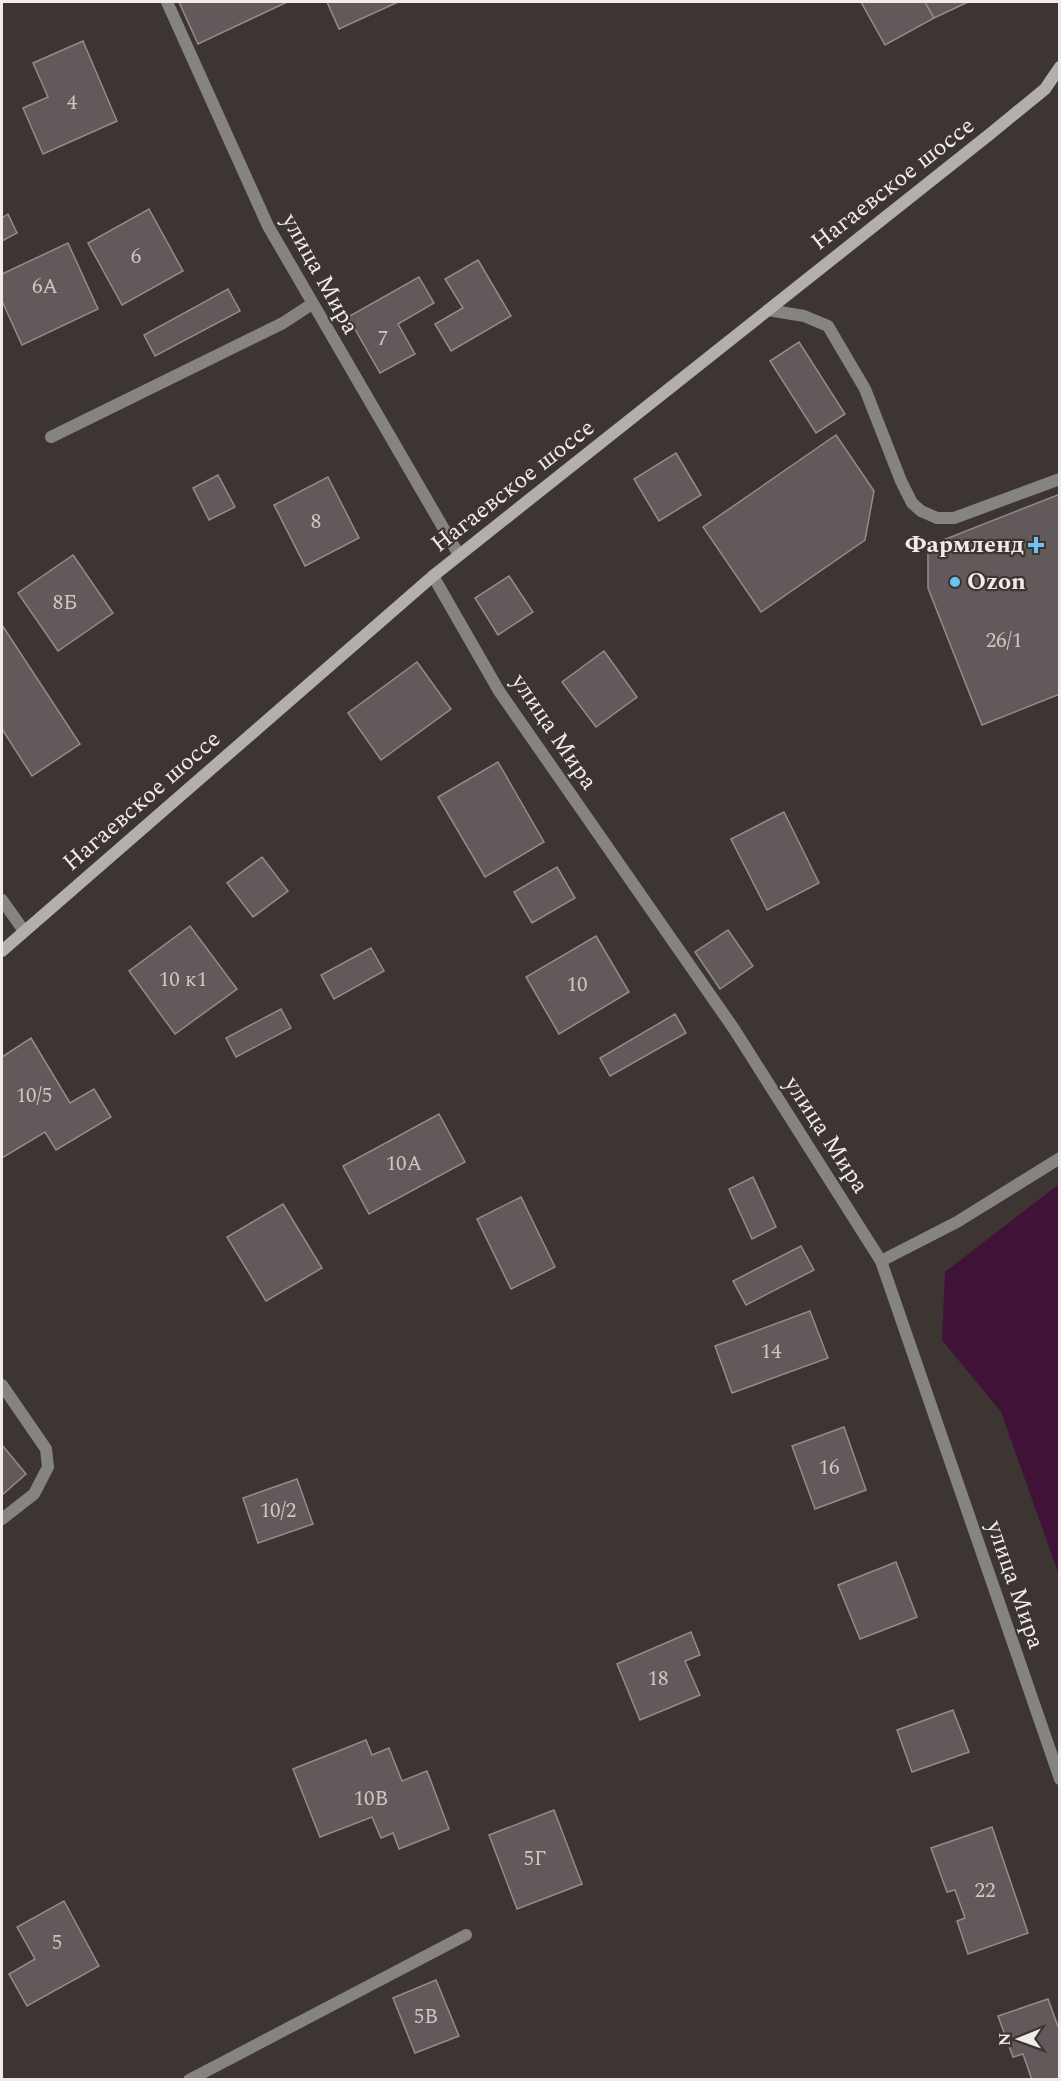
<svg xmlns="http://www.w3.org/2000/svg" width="1061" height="2081" font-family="Spectral,serif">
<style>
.water{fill:#411238}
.building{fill:#62595a;stroke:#958b8c;stroke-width:1.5}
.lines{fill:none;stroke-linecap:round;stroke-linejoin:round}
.lane{stroke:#868481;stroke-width:12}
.street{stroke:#868481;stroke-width:12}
.secondary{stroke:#b3b0ab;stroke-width:12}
.poi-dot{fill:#6ac3f1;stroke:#3c3531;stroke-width:2}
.labels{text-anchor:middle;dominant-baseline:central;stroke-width:4.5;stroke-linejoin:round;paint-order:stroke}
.number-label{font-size:21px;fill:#cdc7c5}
.street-label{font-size:24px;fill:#f1ece9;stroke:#3c3531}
.poi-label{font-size:24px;font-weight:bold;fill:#f1ece9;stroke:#3c3531;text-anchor:end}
</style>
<rect width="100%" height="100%" fill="#3c3531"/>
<path class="water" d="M 1059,1184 L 1059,1575 L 1001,1412 L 942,1340 L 945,1272 Z"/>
<g class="building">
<path d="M 179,2 L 287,2 L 198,44 Z"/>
<path d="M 327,2 L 398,2 L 339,29 Z"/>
<path d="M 861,2 L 925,2 L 934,18 L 885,45 Z"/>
<path d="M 925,2 L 968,2 L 934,18 Z"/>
<path d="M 83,41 L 117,121 L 43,154 L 23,108 L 48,97 L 33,63 Z"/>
<path d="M 149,209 L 183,271 L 122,305 L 88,243 Z"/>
<path d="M 8,214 L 17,233 L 2,241 L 2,218 Z"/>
<path d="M 68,243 L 98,309 L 22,345 L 2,301 L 2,274 Z"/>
<path d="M 478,260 L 511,316 L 451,351 L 435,324 L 463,308 L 445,279 Z"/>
<path d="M 419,277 L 434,303 L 398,324 L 415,354 L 380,373 L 348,317 Z"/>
<path d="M 228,289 L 240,311 L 155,356 L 144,335 Z"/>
<path d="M 799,342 L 845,414 L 816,433 L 770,361 Z"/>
<path d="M 836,435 L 874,491 L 865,540 L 761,612 L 703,527 Z"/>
<path d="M 676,453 L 701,495 L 659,521 L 634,479 Z"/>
<path d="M 218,475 L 235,507 L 209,520 L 193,488 Z"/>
<path d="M 328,477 L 359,538 L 305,566 L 274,505 Z"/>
<path d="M 1060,494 L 1060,694 L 982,725 L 928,588 L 928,546 Z"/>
<path d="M 73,555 L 113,613 L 58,651 L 18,593 Z"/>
<path d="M 509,576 L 533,612 L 498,635 L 475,598 Z"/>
<path d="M 2,625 L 80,744 L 32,776 L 2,729 Z"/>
<path d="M 604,651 L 637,697 L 596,727 L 562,682 Z"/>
<path d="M 417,662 L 451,709 L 381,760 L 348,713 Z"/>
<path d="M 498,762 L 544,842 L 485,877 L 438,797 Z"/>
<path d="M 784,812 L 819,883 L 767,910 L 731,839 Z"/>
<path d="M 262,857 L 288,891 L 253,917 L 227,883 Z"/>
<path d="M 557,867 L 575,898 L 532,923 L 514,892 Z"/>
<path d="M 190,926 L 237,989 L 175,1034 L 129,971 Z"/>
<path d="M 728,930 L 753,966 L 720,989 L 695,952 Z"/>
<path d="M 596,936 L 629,992 L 559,1034 L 526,977 Z"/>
<path d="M 371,948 L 384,971 L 334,999 L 321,975 Z"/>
<path d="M 281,1009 L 291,1028 L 236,1057 L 226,1038 Z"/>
<path d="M 675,1014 L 686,1033 L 610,1076 L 600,1058 Z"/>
<path d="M 31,1038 L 70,1103 L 94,1089 L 111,1117 L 56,1150 L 45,1132 L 2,1158 L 2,1057 Z"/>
<path d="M 439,1114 L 465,1162 L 369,1214 L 343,1166 Z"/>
<path d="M 753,1177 L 776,1227 L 752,1239 L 729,1189 Z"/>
<path d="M 521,1197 L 555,1267 L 511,1289 L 477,1219 Z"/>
<path d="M 283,1204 L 322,1268 L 266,1301 L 227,1237 Z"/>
<path d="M 801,1246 L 814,1270 L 746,1305 L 733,1281 Z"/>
<path d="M 810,1311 L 828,1358 L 732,1393 L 715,1346 Z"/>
<path d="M 844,1427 L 866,1490 L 815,1509 L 792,1446 Z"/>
<path d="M 2,1445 L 26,1474 L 2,1495 Z"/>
<path d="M 297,1479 L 313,1524 L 258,1543 L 243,1498 Z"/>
<path d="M 896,1562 L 917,1617 L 860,1639 L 838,1585 Z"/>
<path d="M 691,1632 L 700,1655 L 685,1661 L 700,1695 L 640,1720 L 617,1664 Z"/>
<path d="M 953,1710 L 969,1752 L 912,1772 L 897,1730 Z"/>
<path d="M 366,1740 L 372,1755 L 389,1748 L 402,1781 L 427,1771 L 449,1829 L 399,1849 L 393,1833 L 381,1838 L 372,1817 L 320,1837 L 293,1769 Z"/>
<path d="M 554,1810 L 582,1884 L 517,1909 L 489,1835 Z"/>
<path d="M 992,1827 L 1028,1933 L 968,1954 L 957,1921 L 965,1918 L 955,1890 L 947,1892 L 931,1848 Z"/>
<path d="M 64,1901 L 99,1966 L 27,2006 L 9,1974 L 35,1959 L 17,1927 Z"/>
<path d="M 436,1980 L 459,2036 L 415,2053 L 393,1998 Z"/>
<path d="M 1048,1999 L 1060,2032 L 1060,2080 L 1032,2080 L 1023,2054 L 1013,2057 L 998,2016 Z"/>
</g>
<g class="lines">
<g class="lane">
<path d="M 2,900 L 24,931"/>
<path d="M 2,1385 L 46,1449 L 48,1467 L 34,1494 L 2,1519"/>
</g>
<g class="street">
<path d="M 167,2 L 268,226 L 459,555"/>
<path d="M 768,310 L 804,316 L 828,326 L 865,389 L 901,481 L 912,503 L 921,511 L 937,518 L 954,518 L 1060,479"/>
<path d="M 51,437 L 283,323 L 312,304"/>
<path d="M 433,576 L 499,691 L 734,1029 L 881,1261 L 1060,1779"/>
<path d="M 881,1261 L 957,1222 L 1060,1158"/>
<path d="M 189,2080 L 466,1935"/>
</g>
<path class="secondary" d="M 2,951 L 433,576 L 990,134 L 1045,89 L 1060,67"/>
</g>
<g class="poi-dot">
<path d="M1033 536h6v6h6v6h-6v6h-6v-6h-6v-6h6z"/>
<circle cx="955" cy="582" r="6"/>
</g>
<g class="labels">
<g class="number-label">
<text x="72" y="103">4</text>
<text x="136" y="257">6</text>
<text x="45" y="287">6А</text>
<text x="383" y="339">7</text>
<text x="316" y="522">8</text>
<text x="65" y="603">8Б</text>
<text x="1004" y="641">26/1</text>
<text x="183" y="980">10 к1</text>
<text x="577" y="985">10</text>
<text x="34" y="1096">10/5</text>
<text x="404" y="1164">10А</text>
<text x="771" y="1352">14</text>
<text x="829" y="1468">16</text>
<text x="278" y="1511">10/2</text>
<text x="658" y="1679">18</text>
<text x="371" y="1799">10В</text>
<text x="535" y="1859">5Г</text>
<text x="985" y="1891">22</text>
<text x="57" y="1943">5</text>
<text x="426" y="2017">5В</text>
</g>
<g class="street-label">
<text transform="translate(893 184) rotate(-38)">Нагаевское шоссе</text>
<text transform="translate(320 274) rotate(61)">улица Мира</text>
<text transform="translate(513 486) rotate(-38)">Нагаевское шоссе</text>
<text transform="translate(554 732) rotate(56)">улица Мира</text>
<text transform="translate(142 801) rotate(-41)">Нагаевское шоссе</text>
<text transform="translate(826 1135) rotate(57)">улица Мира</text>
<text transform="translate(1015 1585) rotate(71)">улица Мира</text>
</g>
<g class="poi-label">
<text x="1024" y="545">Фармленд</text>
<text x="967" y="582" text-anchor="start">Ozon</text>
</g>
</g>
<rect width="1061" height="2081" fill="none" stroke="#f1ece9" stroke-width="6"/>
<g transform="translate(1019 2039) rotate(269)" stroke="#3c3531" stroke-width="4.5" paint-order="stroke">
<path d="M0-4.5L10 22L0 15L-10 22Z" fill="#f1ece9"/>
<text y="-9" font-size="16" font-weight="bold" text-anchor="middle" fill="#f1ece9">N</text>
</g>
</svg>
